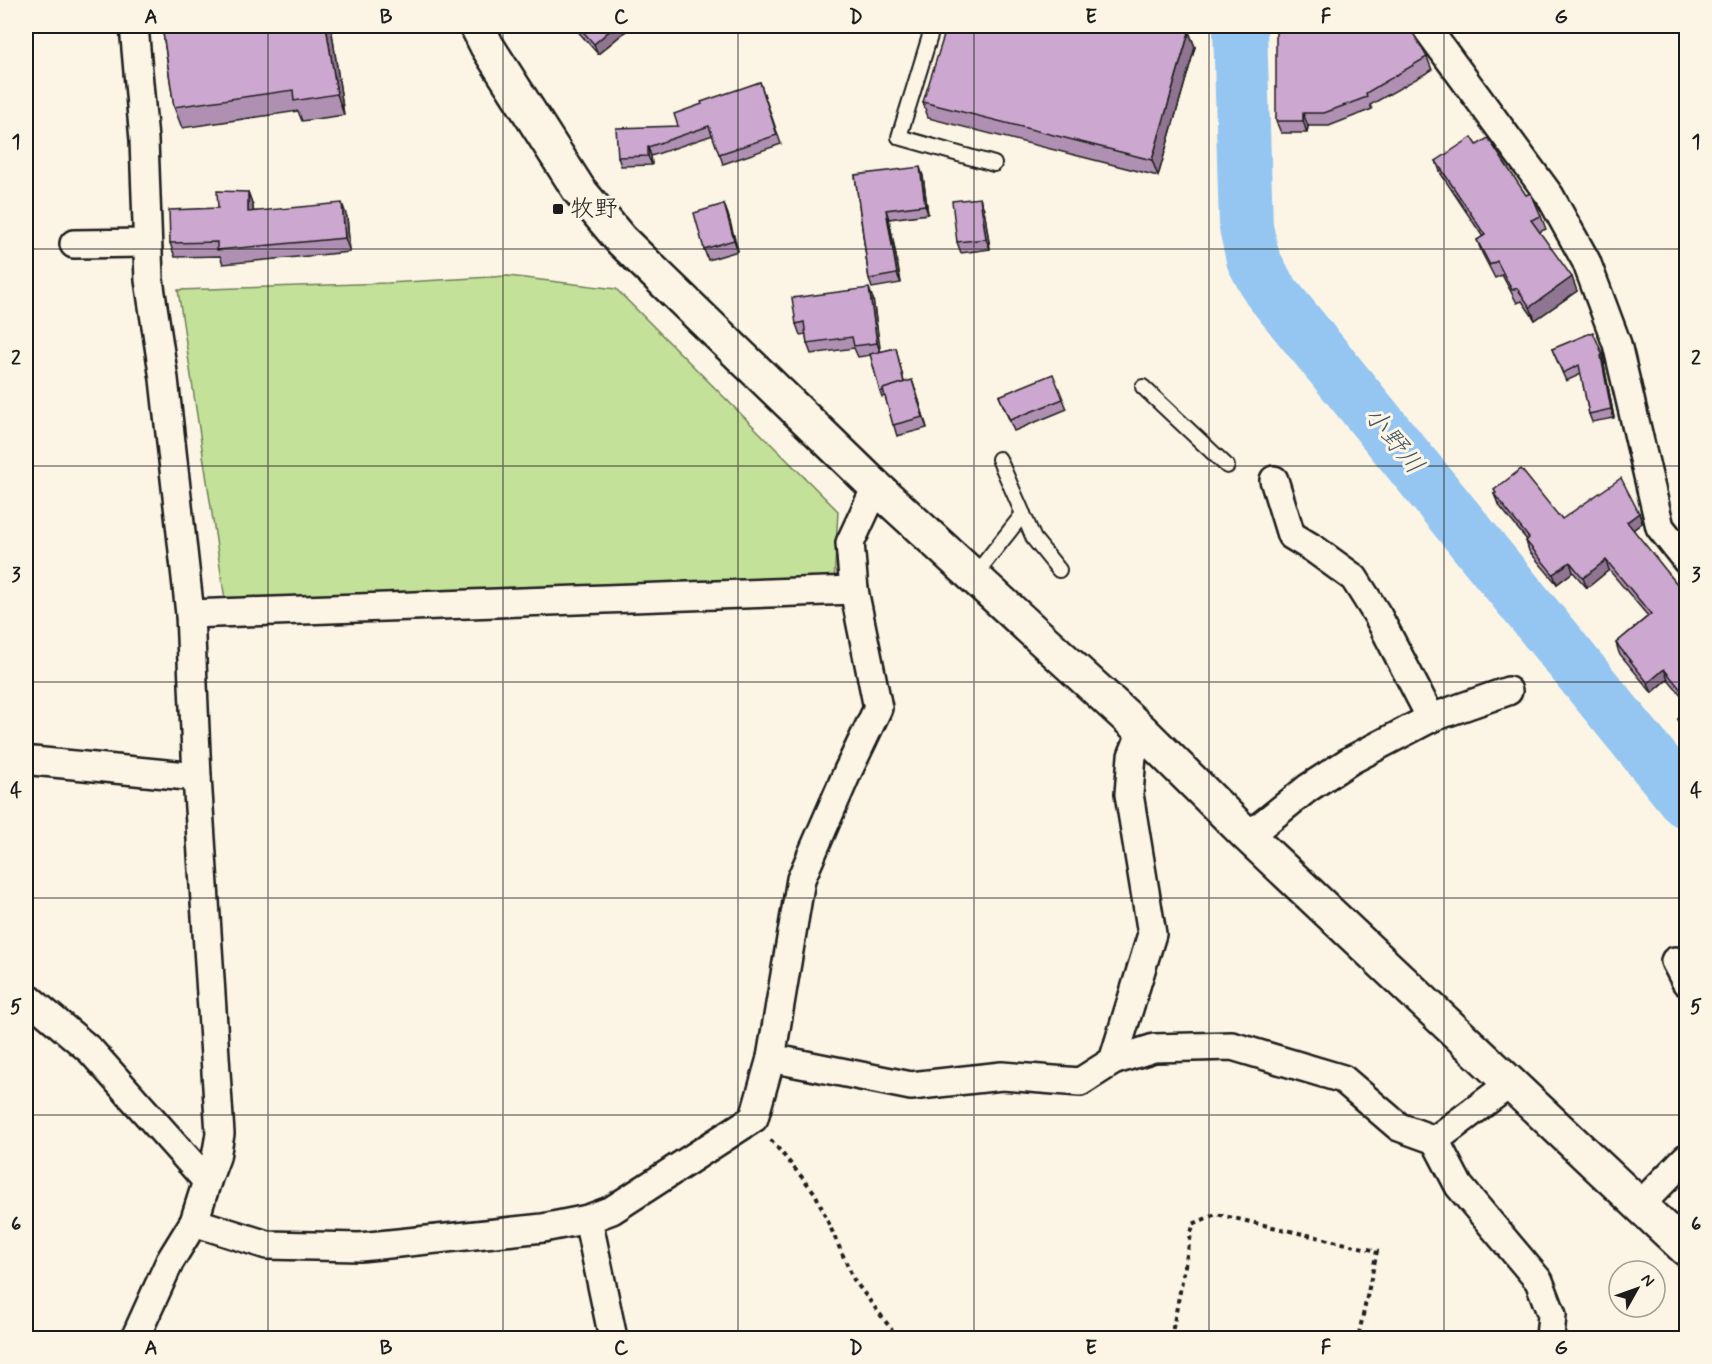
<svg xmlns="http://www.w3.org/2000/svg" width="1712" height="1364" font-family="Mynerve,'Klee One',sans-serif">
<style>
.green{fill:#c3e199;stroke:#707e5a;stroke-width:1.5}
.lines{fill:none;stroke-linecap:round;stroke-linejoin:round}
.river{stroke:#95c6f1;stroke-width:54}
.lane-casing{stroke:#1c1c1c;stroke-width:18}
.street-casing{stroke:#1c1c1c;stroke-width:32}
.secondary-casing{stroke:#1c1c1c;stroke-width:38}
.path{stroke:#1c1c1c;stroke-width:4;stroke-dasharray:4.5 4.5;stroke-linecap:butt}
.lane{stroke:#fcf5e5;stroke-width:14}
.street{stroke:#fcf5e5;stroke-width:27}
.secondary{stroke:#fcf5e5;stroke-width:33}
.wall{fill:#af90b2;stroke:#1c1c1c;stroke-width:1.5}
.shaded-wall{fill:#8f7591;stroke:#1c1c1c;stroke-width:1.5}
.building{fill:#cca7cf;stroke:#1c1c1c;stroke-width:1.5}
.grid{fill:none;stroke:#1c1c1c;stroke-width:1.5;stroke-opacity:0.55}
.poi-dot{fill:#1c1c1c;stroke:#fcf5e5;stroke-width:2}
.labels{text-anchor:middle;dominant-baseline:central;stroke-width:6;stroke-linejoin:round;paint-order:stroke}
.poi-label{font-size:24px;fill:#1c1c1c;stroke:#fcf5e5;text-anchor:start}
.water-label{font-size:26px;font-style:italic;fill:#465867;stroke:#fcf5e5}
.neatline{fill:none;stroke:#1c1c1c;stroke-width:2}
.grid-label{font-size:20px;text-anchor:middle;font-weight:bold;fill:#1c1c1c}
</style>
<rect width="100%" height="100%" fill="#fcf5e5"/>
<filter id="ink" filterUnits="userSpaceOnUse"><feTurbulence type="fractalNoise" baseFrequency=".0167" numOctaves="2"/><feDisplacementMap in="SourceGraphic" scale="12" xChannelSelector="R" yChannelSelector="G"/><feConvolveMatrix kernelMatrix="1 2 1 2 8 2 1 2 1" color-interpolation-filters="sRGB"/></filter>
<g filter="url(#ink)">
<path class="green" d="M 508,276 L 616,289 L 838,511 L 834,583 L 226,606 L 178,290 L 388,283 Z"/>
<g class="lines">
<path class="river" d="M 1240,26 L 1246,227 L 1253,259 L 1269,289 L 1686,801"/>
<g class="lane-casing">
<g id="lane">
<path d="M 933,26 L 899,137 L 994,164"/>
<path d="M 1143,387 L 1227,466"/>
<path d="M 999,459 L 1034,539 L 1059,570"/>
<path d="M 974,576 L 1023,514"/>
</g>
</g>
<g class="street-casing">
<g id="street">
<path d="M 134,26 L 144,140 L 149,280 L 164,379 L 190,614 L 197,777 L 220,1134 L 216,1157 L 207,1181 L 194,1222 L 170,1261 L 135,1338"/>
<path d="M 1425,26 L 1550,196 L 1586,261 L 1617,344 L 1660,527 L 1686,560"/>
<path d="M 74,244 L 147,243"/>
<path d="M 1274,480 L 1291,535 L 1314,549 L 1354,578 L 1378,616 L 1431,718"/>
<path d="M 190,614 L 854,590"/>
<path d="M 33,761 L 197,777"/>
<path d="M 1248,836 L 1308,788 L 1351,760 L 1431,718 L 1508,691"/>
<path d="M 1675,961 L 1686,982"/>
<path d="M 26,996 L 91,1051 L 207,1181"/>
<path d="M 771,1058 L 911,1086 L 1002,1076 L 1080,1082 L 1113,1061 L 1154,1048 L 1232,1046 L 1343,1079 L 1399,1127 L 1435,1140"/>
<path d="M 1113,1061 L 1152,934 L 1129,794 L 1132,756 L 1142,731"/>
<path d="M 1512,1082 L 1435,1140 L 1459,1186 L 1539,1281 L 1552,1315 L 1550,1338"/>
<path d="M 1640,1205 L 1686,1158"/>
<path d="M 588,1219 L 613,1338"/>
<path d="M 194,1222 L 267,1245 L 360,1247 L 543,1228 L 588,1219 L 612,1210 L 754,1118 L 771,1058 L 801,879 L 847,773 L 878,708 L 854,590 L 850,543 L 876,487"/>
</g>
</g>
<g class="secondary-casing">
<path id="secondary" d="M 477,26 L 487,46 L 579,190 L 621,240 L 876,487 L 1142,731 L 1248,836 L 1686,1249"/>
</g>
<g class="path">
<path d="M 771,1140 L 815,1193 L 854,1280 L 898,1338"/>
<path d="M 1171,1338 L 1193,1224 L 1216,1214 L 1377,1251 L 1358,1338"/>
</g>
<use href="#lane" class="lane"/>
<use href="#street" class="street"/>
<use href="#secondary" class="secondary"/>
</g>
<g class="wall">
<path d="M 162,26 L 331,26 L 344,115 L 302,121 L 298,111 L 182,128 L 174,107 Z"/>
<path d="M 574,26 L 624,26 L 626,31 L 598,54 L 575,28 Z"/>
<path d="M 1286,28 L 1427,57 L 1432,70 L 1370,105 L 1372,109 L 1329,126 L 1308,126 L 1307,133 L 1281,133 L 1276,121 Z"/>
<path d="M 1184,29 L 1189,32 L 1195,47 L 1158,176 L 928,118 L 923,102 Z"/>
<path d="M 760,82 L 781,144 L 723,164 L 713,135 L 651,156 L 652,165 L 621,166 L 618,157 L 678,126 L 702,104 Z"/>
<path d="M 1477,145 L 1526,195 L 1541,216 L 1546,229 L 1539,232 L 1577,291 L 1535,320 L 1522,301 L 1517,303 L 1502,275 L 1495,278 L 1482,253 L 1477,240 L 1483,237 L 1441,174 L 1436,161 Z"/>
<path d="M 855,175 L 923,176 L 928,214 L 889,219 L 901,283 L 872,288 L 869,279 Z"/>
<path d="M 248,192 L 253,206 L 253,211 L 347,217 L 350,252 L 223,264 L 220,256 L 175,257 L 170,243 L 218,208 Z"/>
<path d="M 724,204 L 728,215 L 738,251 L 708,260 L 704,249 Z"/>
<path d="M 984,209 L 990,249 L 961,253 L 957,242 Z"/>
<path d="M 873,299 L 880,352 L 896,348 L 904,382 L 916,391 L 927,428 L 897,436 L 885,396 L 882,397 L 880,392 L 871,355 L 858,357 L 854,348 L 811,354 L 807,343 L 806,334 L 800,335 L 796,324 Z"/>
<path d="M 1552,349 L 1602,353 L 1605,364 L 1604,365 L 1614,418 L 1592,422 L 1589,414 L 1581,374 L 1566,381 Z"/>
<path d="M 999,396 L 1063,399 L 1067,409 L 1014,431 Z"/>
<path d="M 1494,494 L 1558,515 L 1562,519 L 1639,513 L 1642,523 L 1633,530 L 1685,594 L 1686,593 L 1686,701 L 1668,679 L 1652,693 L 1619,653 L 1616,643 L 1648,616 L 1609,570 L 1587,588 L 1573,572 L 1557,584 L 1529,551 L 1526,541 L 1527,540 L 1498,504 Z"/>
<path d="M 1686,712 L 1686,734 L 1682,729 L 1678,719 Z"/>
</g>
<g class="shaded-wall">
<path d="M 326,26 L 331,26 L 344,115 L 337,94 Z"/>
<path d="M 615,26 L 624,26 L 626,31 L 598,54 L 594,44 Z"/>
<path d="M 1175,26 L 1185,26 L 1181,41 Z"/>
<path d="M 1189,32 L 1195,47 L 1158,176 L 1152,160 Z"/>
<path d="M 1303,113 L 1308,126 L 1307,133 L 1303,121 Z"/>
<path d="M 648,147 L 651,156 L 652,165 L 648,156 Z"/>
<path d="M 920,167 L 923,176 L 928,214 L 925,205 Z"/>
<path d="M 248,192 L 253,206 L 254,226 L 248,212 Z"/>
<path d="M 980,198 L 984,209 L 990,249 L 986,239 Z"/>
<path d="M 342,203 L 347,217 L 350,252 L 345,238 Z"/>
<path d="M 724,204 L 728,215 L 738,251 L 734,240 Z"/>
<path d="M 886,210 L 889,219 L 901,283 L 897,274 Z"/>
<path d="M 1572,277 L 1577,291 L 1535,320 L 1530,307 Z"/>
<path d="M 869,288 L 873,299 L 881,354 L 877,343 Z"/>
<path d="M 1601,356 L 1604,365 L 1614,418 L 1611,409 Z"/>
<path d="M 912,380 L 916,391 L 927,428 L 923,417 Z"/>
<path d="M 1639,513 L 1642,523 L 1630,532 L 1627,522 Z"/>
<path d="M 1606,560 L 1609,570 L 1587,588 L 1583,578 Z"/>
<path d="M 1570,562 L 1573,572 L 1557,584 L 1553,574 Z"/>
<path d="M 1664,669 L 1668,679 L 1652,693 L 1648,683 Z"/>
</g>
<g class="building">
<path d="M 162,26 L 326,26 L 337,94 L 294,101 L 293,90 L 174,107 Z"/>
<path d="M 578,26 L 615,26 L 594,44 Z"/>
<path d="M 947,26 L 1175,26 L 1189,32 L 1152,160 L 923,102 Z"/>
<path d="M 1286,26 L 1409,26 L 1427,57 L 1366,93 L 1367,97 L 1324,113 L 1303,113 L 1303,121 L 1276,121 L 1276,28 L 1286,28 Z"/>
<path d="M 760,82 L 777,135 L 719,154 L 709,126 L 648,147 L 648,156 L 618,157 L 616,128 L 678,126 L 674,114 L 702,104 L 701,102 Z"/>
<path d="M 1472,137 L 1477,145 L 1488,138 L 1526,195 L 1531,193 L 1541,216 L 1531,220 L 1572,277 L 1530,307 L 1517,288 L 1512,290 L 1497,261 L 1490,265 L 1477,240 L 1485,235 L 1436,161 Z"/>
<path d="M 920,167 L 925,205 L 886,210 L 897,274 L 869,279 L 855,175 Z"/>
<path d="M 217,191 L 248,192 L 248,212 L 342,203 L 345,238 L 217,250 L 217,242 L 170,243 L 169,210 L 218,208 Z"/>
<path d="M 980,198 L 986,239 L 957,242 L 952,201 Z"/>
<path d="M 724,204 L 734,240 L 704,249 L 694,213 Z"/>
<path d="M 869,288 L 877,343 L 854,346 L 852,337 L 807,343 L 804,322 L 796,324 L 792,298 Z"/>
<path d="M 1593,332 L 1602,353 L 1602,355 L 1601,356 L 1611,409 L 1589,414 L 1579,365 L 1563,373 L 1552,349 Z"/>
<path d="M 896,348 L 904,383 L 883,389 L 883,391 L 880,392 L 870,354 Z"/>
<path d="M 1053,374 L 1063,399 L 1010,420 L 999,396 Z"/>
<path d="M 912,380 L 923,417 L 893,425 L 883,389 Z"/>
<path d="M 1521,469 L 1558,515 L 1559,515 L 1562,519 L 1621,478 L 1639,513 L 1627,522 L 1685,594 L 1686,593 L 1686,696 L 1664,669 L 1648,683 L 1616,643 L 1651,614 L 1606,560 L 1583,578 L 1570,562 L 1553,574 L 1526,541 L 1529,538 L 1494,494 L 1496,493 L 1494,490 Z"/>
<path d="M 1686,712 L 1686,728 L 1678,719 Z"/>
</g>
</g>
<path class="grid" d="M 268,26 L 268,1338M 503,26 L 503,1338M 738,26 L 738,1338M 974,26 L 974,1338M 1209,26 L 1209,1338M 1444,26 L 1444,1338M 26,249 L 1686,249M 26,466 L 1686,466M 26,682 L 1686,682M 26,898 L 1686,898M 26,1115 L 1686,1115"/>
<rect class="poi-dot" x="552" y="203" width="12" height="12" rx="3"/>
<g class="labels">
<g class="poi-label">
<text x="570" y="209">牧野</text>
</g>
<g class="water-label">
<text transform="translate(1393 441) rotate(51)">小野川</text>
</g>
</g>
<rect width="1712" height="1364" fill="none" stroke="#fcf5e5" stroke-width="66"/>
<g transform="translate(1637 1289) rotate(50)"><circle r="28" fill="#fcf5e5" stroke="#a29e95" stroke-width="1.5"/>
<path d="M0-4.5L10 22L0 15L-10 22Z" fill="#1c1c1c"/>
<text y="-9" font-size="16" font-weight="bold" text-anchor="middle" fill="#1c1c1c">N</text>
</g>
<rect x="33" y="33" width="1646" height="1298" class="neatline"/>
<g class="grid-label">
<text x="151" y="23">A</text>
<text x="386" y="23">B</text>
<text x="621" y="23">C</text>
<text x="856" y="23">D</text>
<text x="1091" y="23">E</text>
<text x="1326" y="23">F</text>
<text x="1561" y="23">G</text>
<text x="16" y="148">1</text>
<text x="1696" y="148">1</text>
<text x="16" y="364">2</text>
<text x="1696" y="364">2</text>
<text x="16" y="581">3</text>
<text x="1696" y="581">3</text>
<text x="16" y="797">4</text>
<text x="1696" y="797">4</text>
<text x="16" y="1013">5</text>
<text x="1696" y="1013">5</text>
<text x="16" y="1230">6</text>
<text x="1696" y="1230">6</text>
<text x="151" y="1354">A</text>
<text x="386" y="1354">B</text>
<text x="621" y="1354">C</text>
<text x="856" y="1354">D</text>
<text x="1091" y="1354">E</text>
<text x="1326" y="1354">F</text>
<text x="1561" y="1354">G</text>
</g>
</svg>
